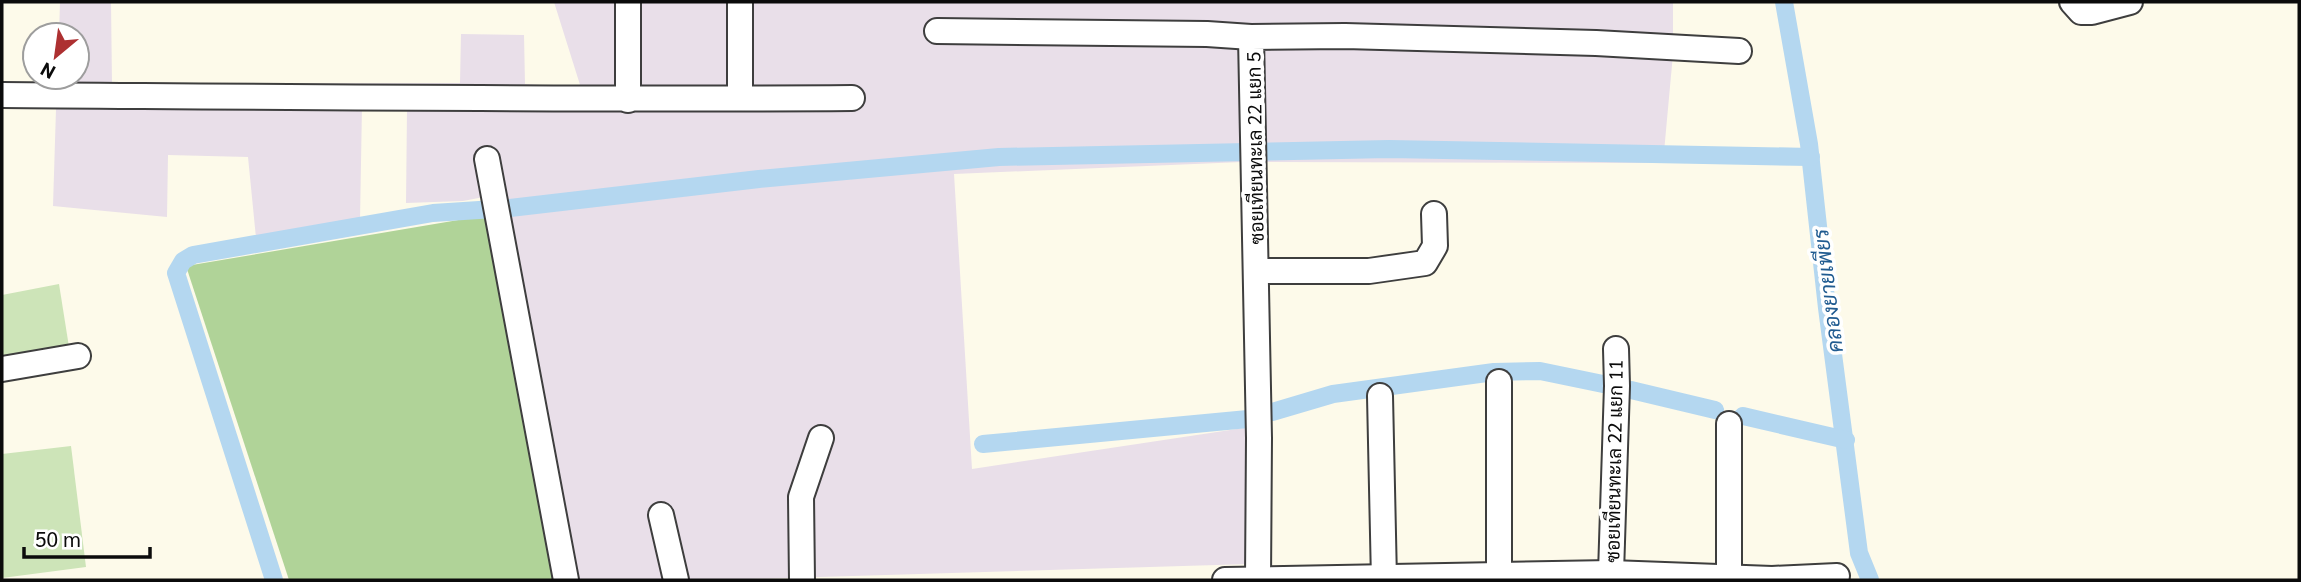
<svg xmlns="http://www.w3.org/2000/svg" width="2301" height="582" font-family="Georgia,Sarabun,serif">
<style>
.industrial{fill:#e9dfe9}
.green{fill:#cde4b8}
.forest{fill:#b0d398}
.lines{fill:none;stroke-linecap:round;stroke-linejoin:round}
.canal{stroke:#b4d7f0;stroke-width:18}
.minor-casing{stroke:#3e3e3e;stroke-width:28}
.minor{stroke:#fff;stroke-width:24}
.labels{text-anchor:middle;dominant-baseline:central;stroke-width:7;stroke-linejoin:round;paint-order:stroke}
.street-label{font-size:19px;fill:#0b0b0b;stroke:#fff}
.water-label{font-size:21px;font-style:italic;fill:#205b90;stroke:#fff}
</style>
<rect width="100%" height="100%" fill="#fdfaea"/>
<path class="industrial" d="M 60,2 L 111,2 L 112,84 L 460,83 L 461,34 L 524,35 L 525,84 L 581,88 L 554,2 L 1673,2 L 1673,54 L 1663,163 L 1242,162 L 954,174 L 972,469 L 1250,427 L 1250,564 L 717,580 L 556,580 L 489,196 L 463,201 L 406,203 L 407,110 L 362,106 L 360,220 L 256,238 L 248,157 L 168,155 L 167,217 L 53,206 L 56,109 L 2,106 L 59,86 L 59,77 L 77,77 L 77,35 L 59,35 Z"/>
<g class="green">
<path d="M 59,284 L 69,347 L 2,358 L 2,295 Z"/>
<path d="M 71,446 L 86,567 L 2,578 L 2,454 Z"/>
</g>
<path class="forest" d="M 488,215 L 556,580 L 289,580 L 186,266 Z"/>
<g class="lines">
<g class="canal">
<path d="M 1784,2 L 1809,144 L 1827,308 L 1859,553 L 1870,580"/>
<path d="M 1631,390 L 1715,410"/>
<path d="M 1272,412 L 1333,394 L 1494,372 L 1540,371 L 1603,384"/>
<path d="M 1743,416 L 1846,440"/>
<path d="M 983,444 L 1248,419"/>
<path d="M 274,580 L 176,273 L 183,261 L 193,255 L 433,213 L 510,208 L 759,179 L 999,157 L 1389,149 L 1811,157"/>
</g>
<g class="minor-casing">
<g id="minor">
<path d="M 628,2 L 628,100"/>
<path d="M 2072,2 L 2081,12 L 2092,12 L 2130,2"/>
<path d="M 937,31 L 1207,34 L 1251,37"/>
<path d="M 2,95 C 285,97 568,100 852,98"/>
<path d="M 740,97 L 740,2"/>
<path d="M 487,159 L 566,580"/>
<path d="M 1256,271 L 1369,271 L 1425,263 L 1435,246 L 1434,214"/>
<path d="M 2,369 L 78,356"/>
<path d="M 1380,396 L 1384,580"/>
<path d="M 661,515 L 676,580"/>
<path d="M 1611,573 L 1617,386 L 1616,349"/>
<path d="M 1729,577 L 1729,424"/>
<path d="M 802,580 L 801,497 L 821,438"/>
<path d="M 1225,580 L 1611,573 L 1772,579 L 1837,576"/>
<path d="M 1258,580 L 1259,438 L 1251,37 L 1345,36 L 1596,43 L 1739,51"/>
<path d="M 1499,580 L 1499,382"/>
</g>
</g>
<use href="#minor" class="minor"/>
</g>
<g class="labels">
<g class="street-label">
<text transform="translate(1254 148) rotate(-91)">ซอยเทียนทะเล 22 แยก 5</text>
<text transform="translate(1613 461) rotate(-89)">ซอยเทียนทะเล 22 แยก 11</text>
</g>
<g class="water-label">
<text transform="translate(1827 291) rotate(-97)">คลองยายเพียร</text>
</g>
</g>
<rect width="2301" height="582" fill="none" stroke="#0b0b0b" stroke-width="7"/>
<g transform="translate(56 56) rotate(209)"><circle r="33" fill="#ffffff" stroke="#9d9d9d" stroke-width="2"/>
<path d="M0-5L12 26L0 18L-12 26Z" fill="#ad3031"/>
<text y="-10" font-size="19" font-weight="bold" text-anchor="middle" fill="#0b0b0b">N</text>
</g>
<path d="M24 547v10h126v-10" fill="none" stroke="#0b0b0b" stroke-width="3.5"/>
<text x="35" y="547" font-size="21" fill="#0b0b0b" stroke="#ffffff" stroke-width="5" paint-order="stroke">50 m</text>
</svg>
